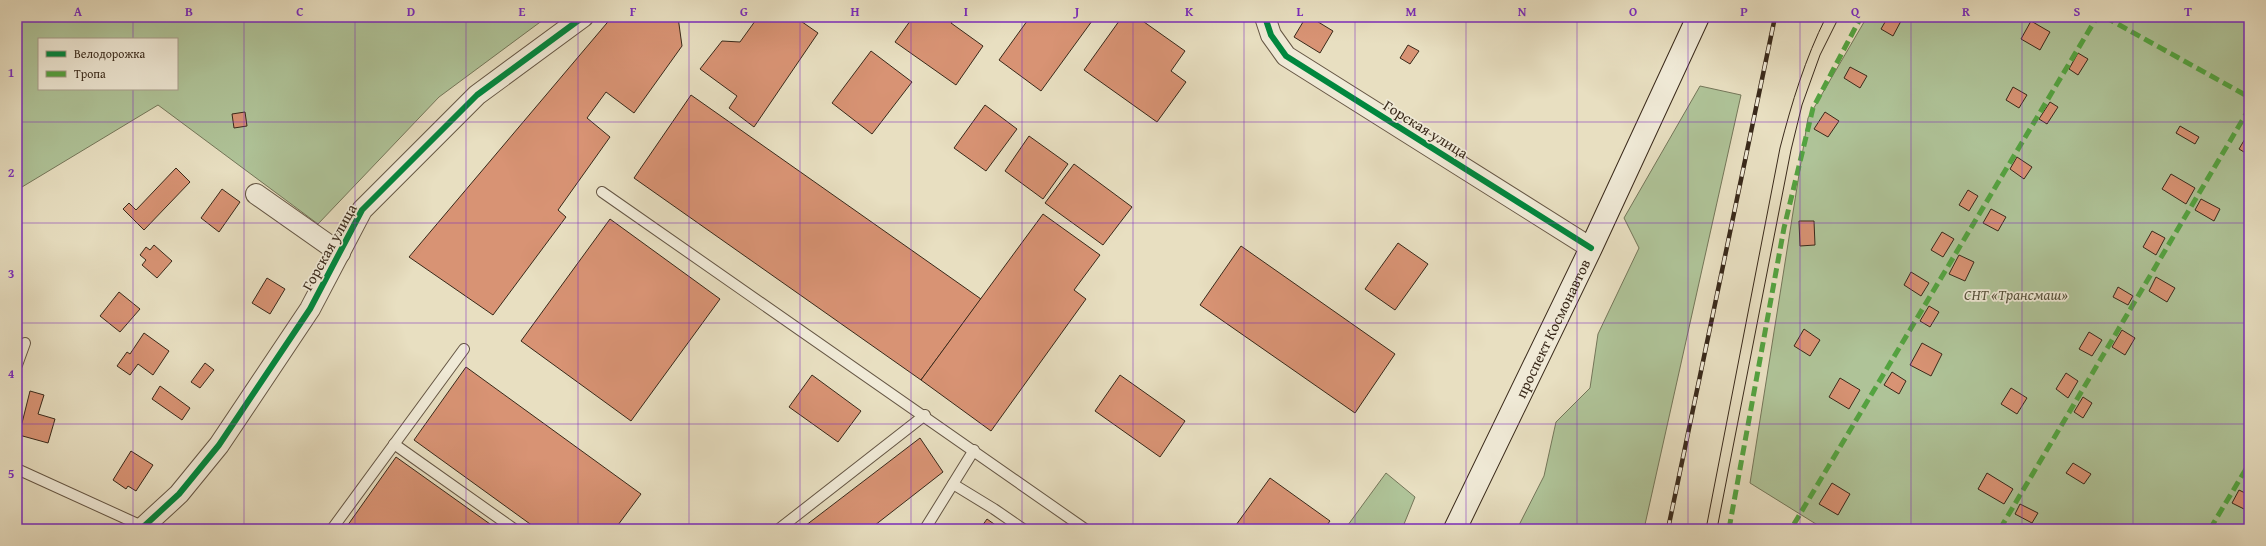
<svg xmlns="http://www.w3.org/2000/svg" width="2266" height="546" font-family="'Gentium Book Plus',serif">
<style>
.green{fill:#afc398;stroke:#747659;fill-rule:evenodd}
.building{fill:#d89374;stroke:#39291a}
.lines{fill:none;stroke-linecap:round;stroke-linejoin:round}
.service-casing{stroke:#655644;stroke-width:12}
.minor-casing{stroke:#655644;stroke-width:22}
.secondary-casing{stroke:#39291a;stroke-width:24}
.service{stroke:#f0ead7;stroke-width:10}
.minor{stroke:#f0ead7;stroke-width:20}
.secondary{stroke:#f0ead7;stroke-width:22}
.tram{stroke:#39291a;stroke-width:1}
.rail-casing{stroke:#39291a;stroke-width:4.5}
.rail{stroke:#f0ead7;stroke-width:3;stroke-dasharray:9;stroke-linecap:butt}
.quiet{stroke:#53a340;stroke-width:5;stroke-dasharray:10 5;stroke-linecap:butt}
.cycleway-casing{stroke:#f0ead7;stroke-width:8}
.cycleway{stroke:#00873e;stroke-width:6}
.grid{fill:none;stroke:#7b2cbf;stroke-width:1;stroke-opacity:0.55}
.labels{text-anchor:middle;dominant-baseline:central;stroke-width:3.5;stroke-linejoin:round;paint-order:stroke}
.street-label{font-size:15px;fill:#39291a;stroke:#f0ead7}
.park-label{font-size:15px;font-style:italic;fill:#56503a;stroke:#f0ead7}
.neatline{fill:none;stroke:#7b2cbf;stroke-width:1.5}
.grid-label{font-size:13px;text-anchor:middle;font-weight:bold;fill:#7b2cbf}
</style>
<rect width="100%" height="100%" fill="#e8dfc1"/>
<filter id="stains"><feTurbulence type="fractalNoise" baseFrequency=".005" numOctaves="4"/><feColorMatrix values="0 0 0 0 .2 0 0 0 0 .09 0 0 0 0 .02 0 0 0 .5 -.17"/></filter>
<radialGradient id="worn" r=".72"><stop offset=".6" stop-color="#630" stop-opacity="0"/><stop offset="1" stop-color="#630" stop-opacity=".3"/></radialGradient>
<g class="green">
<path d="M 17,17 L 547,17 L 439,97 L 318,224 L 158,105 L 17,190 ZM 39,39 L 177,39 L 177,89 L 39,89 Z"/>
<path d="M 1867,17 L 2249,17 L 2249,529 L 1824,529 L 1750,483 L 1808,118 Z"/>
<path d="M 1700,86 L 1741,95 L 1644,529 L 1517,529 L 1544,476 L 1556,422 L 1590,388 L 1598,334 L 1639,248 L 1624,218 Z"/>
<path d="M 1386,473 L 1415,497 L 1402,529 L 1345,529 Z"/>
</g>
<g class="building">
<path d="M 612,17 L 678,17 L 682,46 L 634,113 L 606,92 L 587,118 L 610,137 L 558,210 L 566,217 L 493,315 L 409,257 Z"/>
<path d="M 758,17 L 795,17 L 818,33 L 754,127 L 729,108 L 737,96 L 700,69 L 722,41 L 740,42 Z"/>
<path d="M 913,17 L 955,17 L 951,23 L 983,46 L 956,85 L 895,42 Z"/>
<path d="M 1030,17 L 1086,17 L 1092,21 L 1041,91 L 999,60 Z"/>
<path d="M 1122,17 L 1137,17 L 1185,51 L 1171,71 L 1186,82 L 1157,122 L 1084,70 Z"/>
<path d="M 1306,17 L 1310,17 L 1333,31 L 1320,53 L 1294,37 Z"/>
<path d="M 1888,17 L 1901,21 L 1893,36 L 1881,29 Z"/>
<path d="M 2031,21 L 2050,32 L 2040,50 L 2021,39 Z"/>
<path d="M 1408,45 L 1419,51 L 1410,64 L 1400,58 Z"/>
<path d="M 871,51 L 912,82 L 872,134 L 832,103 Z"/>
<path d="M 2078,53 L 2088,59 L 2078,75 L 2069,69 Z"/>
<path d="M 1850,67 L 1867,76 L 1860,88 L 1844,78 Z"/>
<path d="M 2013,87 L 2027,95 L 2019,108 L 2006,100 Z"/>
<path d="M 691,95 L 981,299 L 921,380 L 634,178 Z"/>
<path d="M 2050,102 L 2058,107 L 2047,124 L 2039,119 Z"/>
<path d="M 985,105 L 1017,129 L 986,171 L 954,148 Z"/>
<path d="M 245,112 L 247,126 L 234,128 L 232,114 Z"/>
<path d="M 1825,112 L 1839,121 L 1828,137 L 1814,129 Z"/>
<path d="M 2180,126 L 2199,137 L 2195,144 L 2176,133 Z"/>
<path d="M 2249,132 L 2249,155 L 2239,149 Z"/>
<path d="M 1029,136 L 1068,164 L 1043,199 L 1005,171 Z"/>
<path d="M 2017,157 L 2032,167 L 2024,179 L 2010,169 Z"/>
<path d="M 1074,164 L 1132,207 L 1103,245 L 1045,203 Z"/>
<path d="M 176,168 L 190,182 L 144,230 L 123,209 L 129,203 L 136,210 Z"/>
<path d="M 2171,174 L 2195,188 L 2186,204 L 2162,189 Z"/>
<path d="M 222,189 L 240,202 L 219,232 L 201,218 Z"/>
<path d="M 1968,190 L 1978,196 L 1969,211 L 1959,205 Z"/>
<path d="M 2201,199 L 2220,209 L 2214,221 L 2195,210 Z"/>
<path d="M 1991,209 L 2006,217 L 1998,231 L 1983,223 Z"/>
<path d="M 1043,214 L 1100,255 L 1074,290 L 1086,299 L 991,431 L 921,380 Z"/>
<path d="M 610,219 L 720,299 L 631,421 L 521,341 Z"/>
<path d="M 1799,221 L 1814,221 L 1815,245 L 1800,246 Z"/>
<path d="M 2152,231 L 2165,238 L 2156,255 L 2143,247 Z"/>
<path d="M 1942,232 L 1954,239 L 1943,257 L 1931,250 Z"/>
<path d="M 1398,243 L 1428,264 L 1395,310 L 1365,289 Z"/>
<path d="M 154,245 L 172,261 L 157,278 L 142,265 L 146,260 L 140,255 L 146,247 L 150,250 Z"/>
<path d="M 1241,246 L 1395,354 L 1355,413 L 1200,305 Z"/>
<path d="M 1959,255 L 1974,262 L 1965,281 L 1949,274 Z"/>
<path d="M 1911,272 L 1929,283 L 1921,296 L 1904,285 Z"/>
<path d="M 2156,277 L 2175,288 L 2167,302 L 2149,291 Z"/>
<path d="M 267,278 L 285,289 L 270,314 L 252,303 Z"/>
<path d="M 2118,287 L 2133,296 L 2128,305 L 2113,297 Z"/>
<path d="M 119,292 L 140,309 L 120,332 L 100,316 Z"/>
<path d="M 1929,306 L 1939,312 L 1930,327 L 1920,321 Z"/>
<path d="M 1804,329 L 1820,340 L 1810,356 L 1794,346 Z"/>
<path d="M 2122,330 L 2135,338 L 2125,355 L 2112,347 Z"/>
<path d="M 2089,332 L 2102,340 L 2092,356 L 2079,349 Z"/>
<path d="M 144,333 L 169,351 L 153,375 L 138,364 L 130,375 L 117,366 L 127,352 L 130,354 Z"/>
<path d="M 1922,343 L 1942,354 L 1931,376 L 1910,365 Z"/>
<path d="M 205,363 L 214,370 L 200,388 L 191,382 Z"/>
<path d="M 466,367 L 641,494 L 615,529 L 537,529 L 414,440 Z"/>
<path d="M 1892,372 L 1906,381 L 1899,394 L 1884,385 Z"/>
<path d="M 2066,373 L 2078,381 L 2068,398 L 2056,389 Z"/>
<path d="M 812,375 L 861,411 L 838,442 L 789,407 Z"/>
<path d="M 1120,375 L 1185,421 L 1160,457 L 1095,411 Z"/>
<path d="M 1840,378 L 1860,390 L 1849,409 L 1829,397 Z"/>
<path d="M 160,386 L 190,408 L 182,420 L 152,399 Z"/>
<path d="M 2011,388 L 2027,398 L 2017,414 L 2001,404 Z"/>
<path d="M 30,391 L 44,395 L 38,414 L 55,419 L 48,443 L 19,435 Z"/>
<path d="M 2083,397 L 2092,403 L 2083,418 L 2074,412 Z"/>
<path d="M 920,438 L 943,472 L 870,529 L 801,529 Z"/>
<path d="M 131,451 L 153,465 L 136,491 L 128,486 L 126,489 L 113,480 Z"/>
<path d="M 396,457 L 497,529 L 345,529 Z"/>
<path d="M 2073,463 L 2091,474 L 2084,484 L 2066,473 Z"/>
<path d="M 1987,473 L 2013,489 L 2004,504 L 1978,489 Z"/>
<path d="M 1270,478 L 1330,521 L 1324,529 L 1241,529 L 1236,525 Z"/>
<path d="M 1832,483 L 1850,494 L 1838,515 L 1819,504 Z"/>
<path d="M 2239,490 L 2249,495 L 2249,501 L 2244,509 L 2232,503 Z"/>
<path d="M 2020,504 L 2038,513 L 2032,523 L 2015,514 Z"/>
<path d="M 987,519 L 1001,529 L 980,529 Z"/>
</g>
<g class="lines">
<g class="service-casing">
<g id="service">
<path d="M 602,192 L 1085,529"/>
<path d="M 17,365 L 25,343"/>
<path d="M 394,444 L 514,529"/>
<path d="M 17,469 L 142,526"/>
<path d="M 953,484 L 994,509 L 1023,529"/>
<path d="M 332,529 L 464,349"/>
<path d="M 779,529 L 925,415"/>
<path d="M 925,529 L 974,450"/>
</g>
</g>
<g class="minor-casing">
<g id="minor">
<path d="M 1265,17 L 1271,35 L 1286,56 L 1591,248"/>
<path d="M 256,194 L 340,253"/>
<path d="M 141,529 L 179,494 L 219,445 L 310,309 L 362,210 L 477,95 L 583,17"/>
</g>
</g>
<g class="secondary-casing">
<g id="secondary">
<path id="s1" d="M 1455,529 L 1591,248 L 1698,17"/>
</g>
</g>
<use href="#service" class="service"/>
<use href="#minor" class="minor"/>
<use href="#secondary" class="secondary"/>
<g class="tram">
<path d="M 1706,529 L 1780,148 C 1792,102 1805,59 1826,17"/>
<path d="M 1717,529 L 1791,150 L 1802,105 L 1820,55 L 1839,17"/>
</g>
<g class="rail-casing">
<path id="rail" d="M 1668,529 L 1775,17"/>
</g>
<use href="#rail" class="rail"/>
<g class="quiet">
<path d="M 2105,17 L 2249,97"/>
<path d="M 1794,524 L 2097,17"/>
<path d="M 1729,529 L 1784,228 L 1813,108 L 1861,17"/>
<path d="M 2000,529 L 2249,109"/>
<path d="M 2210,529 L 2249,464"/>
</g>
<g class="cycleway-casing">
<g id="cycleway">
<path d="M 1265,17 L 1271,35 L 1286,56 L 1591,248"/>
<path d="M 141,529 L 179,494 L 219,445 L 310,309 L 362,210 L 477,95 L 583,17"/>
</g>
</g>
<use href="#cycleway" class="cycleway"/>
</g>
<path class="grid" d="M 133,17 L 133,39M 244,17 L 244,529M 355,17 L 355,529M 466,17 L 466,529M 578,17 L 578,529M 689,17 L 689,529M 800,17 L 800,529M 911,17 L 911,529M 1022,17 L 1022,529M 1133,17 L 1133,529M 1244,17 L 1244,529M 1355,17 L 1355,529M 1466,17 L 1466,529M 1577,17 L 1577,529M 1688,17 L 1688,529M 1800,17 L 1800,529M 1911,17 L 1911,529M 2022,17 L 2022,529M 2133,17 L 2133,529M 133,89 L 133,529M 17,122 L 2249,122M 17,223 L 2249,223M 17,323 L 2249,323M 17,424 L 2249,424"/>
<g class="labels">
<g class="street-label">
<text transform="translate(1426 129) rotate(32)">Горская улица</text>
<text transform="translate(329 247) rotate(-61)">Горская улица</text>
<text stroke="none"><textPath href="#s1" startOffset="223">проспект Космонавтов</textPath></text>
</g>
<g class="park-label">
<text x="2016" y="294">СНТ «Трансмаш»</text>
</g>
</g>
<rect width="2266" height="546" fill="none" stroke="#e8dfc1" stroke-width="44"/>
<rect x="38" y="38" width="140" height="52" fill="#f0ead7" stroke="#a79d8b"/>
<rect x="46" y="51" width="20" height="6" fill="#00873e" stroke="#a79d8b"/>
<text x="74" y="58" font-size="12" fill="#39291a">Велодорожка</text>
<rect x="46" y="71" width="20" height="6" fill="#53a340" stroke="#a79d8b"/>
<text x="74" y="78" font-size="12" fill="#39291a">Тропа</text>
<rect x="22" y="22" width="2222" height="502" class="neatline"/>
<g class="grid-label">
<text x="78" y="16">A</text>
<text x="189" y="16">B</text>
<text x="300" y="16">C</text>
<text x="411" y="16">D</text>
<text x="522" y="16">E</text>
<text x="633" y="16">F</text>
<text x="744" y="16">G</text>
<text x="855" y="16">H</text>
<text x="966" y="16">I</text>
<text x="1077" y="16">J</text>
<text x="1189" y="16">K</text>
<text x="1300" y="16">L</text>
<text x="1411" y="16">M</text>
<text x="1522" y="16">N</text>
<text x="1633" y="16">O</text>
<text x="1744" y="16">P</text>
<text x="1855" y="16">Q</text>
<text x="1966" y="16">R</text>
<text x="2077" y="16">S</text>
<text x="2188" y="16">T</text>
<text x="11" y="77">1</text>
<text x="11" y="177">2</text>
<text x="11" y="278">3</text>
<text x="11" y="378">4</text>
<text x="11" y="478">5</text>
</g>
<rect width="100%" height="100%" filter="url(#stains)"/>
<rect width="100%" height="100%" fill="url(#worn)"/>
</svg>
